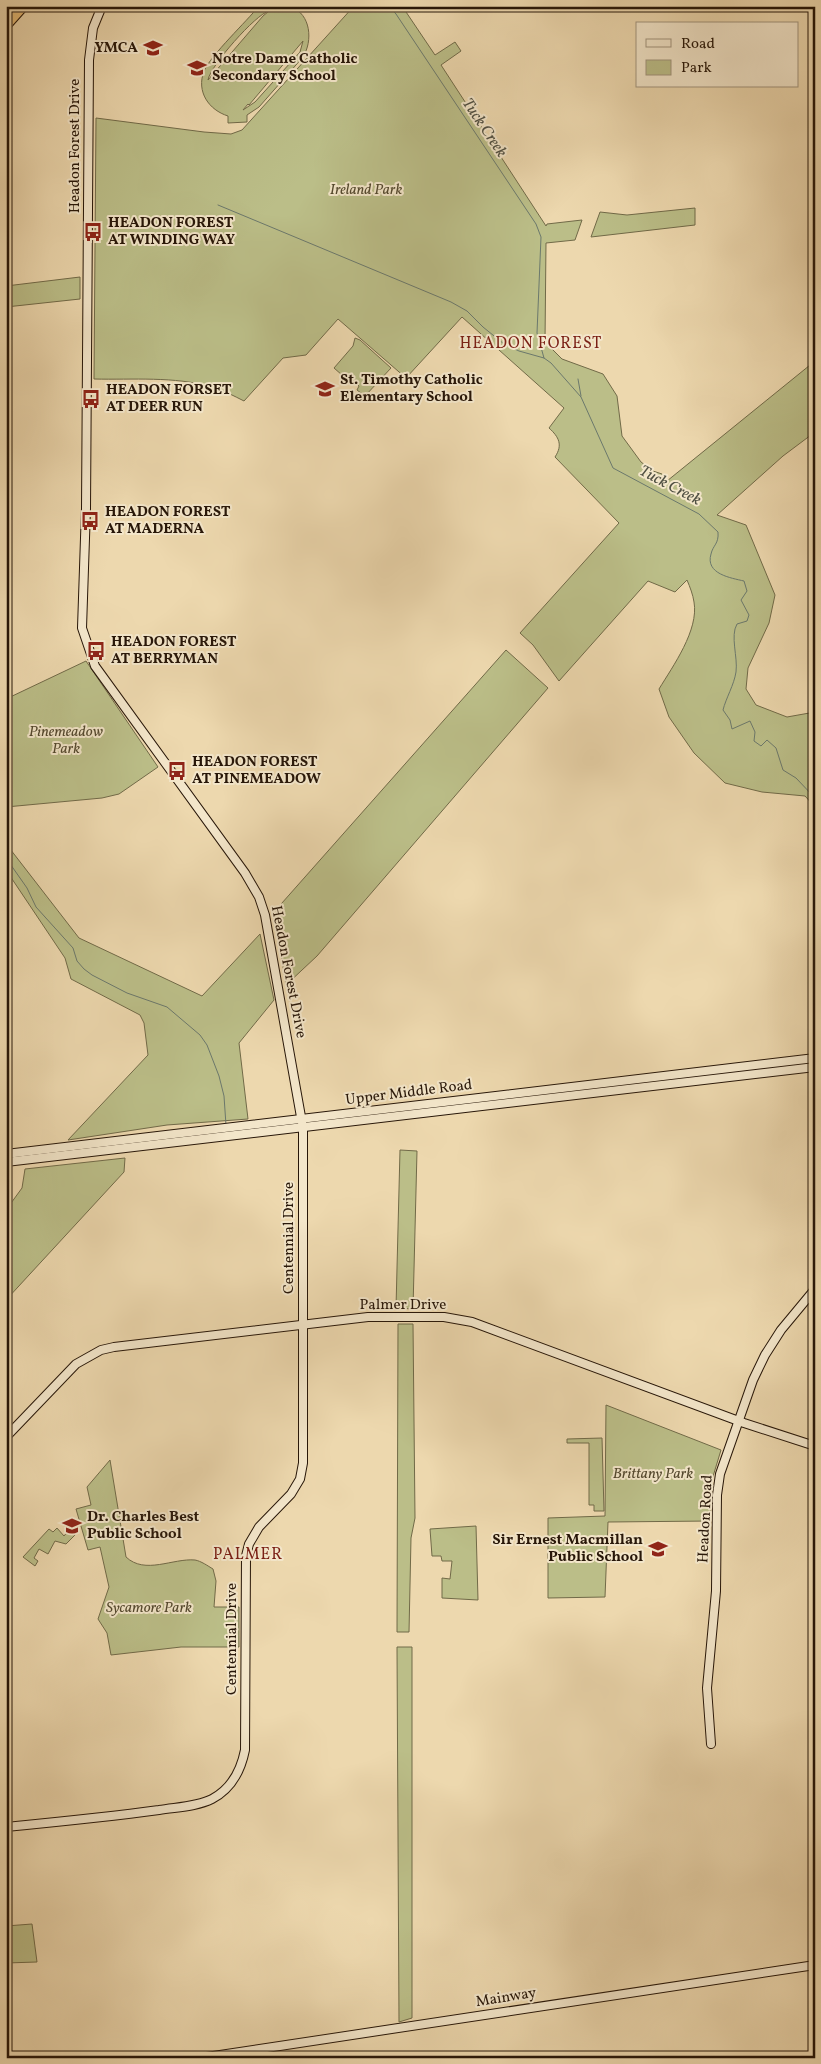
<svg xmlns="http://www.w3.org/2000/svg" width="821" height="2064" font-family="Vollkorn,serif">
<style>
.green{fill:#bbbe88;stroke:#716a48;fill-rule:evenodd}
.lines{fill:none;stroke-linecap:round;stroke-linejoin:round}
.stream{stroke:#6b786c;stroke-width:1}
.secondary-casing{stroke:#271608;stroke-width:10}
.highway-casing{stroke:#271608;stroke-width:12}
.secondary{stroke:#f3e6ca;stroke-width:8}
.highway{stroke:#e6bc77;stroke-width:10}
.labels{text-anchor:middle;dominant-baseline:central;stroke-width:4;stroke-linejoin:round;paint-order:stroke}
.poi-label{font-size:15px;font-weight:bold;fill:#271608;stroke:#f3e6ca;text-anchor:start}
.street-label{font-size:15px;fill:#271608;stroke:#f3e6ca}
.park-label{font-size:15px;font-style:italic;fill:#53482e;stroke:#f3e6ca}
.water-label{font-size:16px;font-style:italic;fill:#4f4f42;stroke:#f3e6ca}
.neighbourhood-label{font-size:16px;letter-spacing:1px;fill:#7a1f14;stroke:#f3e6ca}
</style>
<rect width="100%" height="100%" fill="#edd8ae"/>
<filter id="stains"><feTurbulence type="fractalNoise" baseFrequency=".004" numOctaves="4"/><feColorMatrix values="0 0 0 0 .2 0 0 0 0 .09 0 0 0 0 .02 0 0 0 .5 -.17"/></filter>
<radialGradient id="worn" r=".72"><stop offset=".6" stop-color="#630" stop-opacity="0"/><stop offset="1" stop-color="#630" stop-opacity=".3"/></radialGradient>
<g class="green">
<path d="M 259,6 C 269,6 282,4 291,7 C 311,14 313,41 303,57 L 259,107 L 247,115 L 247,122 L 228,123 L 228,116 C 209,110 196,92 204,71 C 211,55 247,21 259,6 ZM 269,11 L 263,16 L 208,80 C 210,66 256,14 269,11 ZM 303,41 L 300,52 L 255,102 L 243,110 L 248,104 L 249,105 Z"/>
<path d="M 354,6 L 402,6 L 435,55 L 455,42 L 461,51 L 441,65 L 546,226 L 547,224 L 582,220 L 575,240 L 546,243 L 545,342 L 562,359 L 603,374 L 617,396 L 622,436 L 641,462 L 653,471 L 662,474 L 667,481 L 815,361 L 815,432 L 783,456 L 717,515 L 746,525 L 775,595 L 769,623 L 748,668 L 746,689 L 756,705 L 787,717 L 815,712 L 815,807 L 805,796 L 762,792 L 725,783 L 694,753 L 669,717 L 659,689 C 673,666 699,630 694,602 C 693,595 690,587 687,580 L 675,592 L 648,581 L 559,681 L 533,645 L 520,633 L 619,523 L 555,457 C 563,445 559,437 549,428 L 564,408 L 462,317 L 406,378 L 338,319 L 306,355 L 283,358 L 244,401 C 234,396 223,390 212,387 C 174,376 133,380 94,379 L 96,118 L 204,132 L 231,134 L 242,130 Z"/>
<path d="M 695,208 L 695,225 L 591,237 L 600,212 L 627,215 Z"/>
<path d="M 80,277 L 80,299 L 6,307 L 6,286 Z"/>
<path d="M 355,338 L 360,340 L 391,368 L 365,396 L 357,390 L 359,386 L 345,372 L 342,375 L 334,368 L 353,346 Z"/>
<path d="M 506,650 L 548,688 L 317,956 L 286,985 L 274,912 Z"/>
<path d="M 86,661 L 158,767 L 119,794 L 102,798 L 6,807 L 6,699 Z"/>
<path d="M 6,836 L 7,845 L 79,938 L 202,996 L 260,934 L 274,1000 L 239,1043 L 248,1119 L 167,1125 L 68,1140 L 148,1055 L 144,1023 L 140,1015 L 71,979 L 65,958 L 6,870 Z"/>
<path d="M 400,1150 L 417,1151 L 413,1309 L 396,1308 Z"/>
<path d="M 125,1158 L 124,1172 L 6,1300 L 6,1210 L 22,1188 L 25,1169 Z"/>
<path d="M 398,1324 L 413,1324 L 415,1518 L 411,1538 L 409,1632 L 397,1632 Z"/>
<path d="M 606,1405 L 721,1450 L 711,1483 L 710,1521 L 608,1522 L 605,1597 L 548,1598 L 548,1518 L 605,1516 Z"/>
<path d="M 602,1438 L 604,1511 L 594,1511 L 594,1505 L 589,1505 L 589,1443 L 567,1443 L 567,1439 Z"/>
<path d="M 110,1460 L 126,1557 C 145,1575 173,1558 195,1560 C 201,1561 208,1566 213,1569 L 216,1581 L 214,1607 L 239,1607 L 239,1647 L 181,1647 L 111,1655 L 107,1633 L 98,1619 L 109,1587 L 100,1547 L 88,1550 L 76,1509 L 91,1505 L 87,1487 Z"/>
<path d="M 73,1525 L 77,1533 L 66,1544 L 55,1541 L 48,1554 L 39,1549 L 34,1558 L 38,1561 L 35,1566 L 23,1557 L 49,1529 L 53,1532 L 57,1528 L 64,1536 Z"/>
<path d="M 476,1526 L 478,1600 L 442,1598 L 442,1578 L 450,1579 L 452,1561 L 442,1561 L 441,1556 L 432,1556 L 430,1529 Z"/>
<path d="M 397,1647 L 412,1647 L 412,2018 L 399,2022 Z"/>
<path d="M 32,1924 L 37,1962 L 6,1963 L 6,1926 Z"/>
</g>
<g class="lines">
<g class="stream">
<path d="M 389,6 L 396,14 L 536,224 L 541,237 L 537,333 L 544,358"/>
<path d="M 218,205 L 451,302 L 467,311 L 483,327 L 504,344 L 519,351 L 544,358 L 551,363 L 581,397 L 613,468 L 699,514 L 718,532 C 719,544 713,545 711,554 C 705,574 731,578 744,581 L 747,591 L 741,600 L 749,615 L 747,621 L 737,624 C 730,636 738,657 736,672 C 734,685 726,698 723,710 L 730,720 L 732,729 L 750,721 L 755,732 L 754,741 L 761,746 L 767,740 L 776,748 L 783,770 L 796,778 L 815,798"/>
<path d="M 578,379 L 581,396"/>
<path d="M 6,858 L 27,888 L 36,907 L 73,948 L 77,961 L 84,969 L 92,975 L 127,993 L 167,1007 L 200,1035 L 207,1045 L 219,1076 L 224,1096 L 226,1125"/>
</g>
<g class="secondary-casing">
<g id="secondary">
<path d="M 6,1154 L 815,1058"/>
<path d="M 6,1162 L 815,1067"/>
<path d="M 6,1437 L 76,1364 L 101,1350 L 114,1347 L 368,1317 L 444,1317 L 472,1322 L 744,1423 L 815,1446"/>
<path d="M 711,1744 L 707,1688 L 716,1591 L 717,1495 L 720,1474 L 753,1380 L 765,1355 L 781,1330 L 815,1289"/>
<path d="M 6,1827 C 57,1822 108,1817 159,1810 C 176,1807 196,1807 212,1799 C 231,1789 241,1770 245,1750 L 246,1556 L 249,1544 L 259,1527 L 291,1494 L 300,1479 L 303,1463 L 303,1128 L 265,915 L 259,897 L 245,873 L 95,666 L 82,628 L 86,508 L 89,60 L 93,28 L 102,6"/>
<path d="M 200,2058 L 815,1965"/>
</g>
</g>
<g class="highway-casing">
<path id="highway" d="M 6,25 L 23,6"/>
</g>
<use href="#secondary" class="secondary"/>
<use href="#highway" class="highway"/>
</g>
<defs>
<g id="school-bare" transform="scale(1.5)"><path d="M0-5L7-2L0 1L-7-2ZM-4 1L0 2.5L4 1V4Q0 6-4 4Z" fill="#8f2418" stroke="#f3e6ca" stroke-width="2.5" paint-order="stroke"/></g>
<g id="bus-bare" transform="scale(1.5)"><path d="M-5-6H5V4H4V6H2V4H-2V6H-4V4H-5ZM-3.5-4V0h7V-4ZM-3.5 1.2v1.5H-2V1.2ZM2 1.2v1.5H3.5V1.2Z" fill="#8f2418" stroke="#f3e6ca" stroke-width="2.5" paint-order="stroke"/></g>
</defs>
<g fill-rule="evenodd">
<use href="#school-bare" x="153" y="48"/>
<use href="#school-bare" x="197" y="68"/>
<use href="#bus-bare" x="93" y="232"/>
<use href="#school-bare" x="325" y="389"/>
<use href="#bus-bare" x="91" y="399"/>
<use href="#bus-bare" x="90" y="521"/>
<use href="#bus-bare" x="96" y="651"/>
<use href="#bus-bare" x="177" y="771"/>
<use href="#school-bare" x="72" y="1526"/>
<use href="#school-bare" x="658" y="1549"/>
</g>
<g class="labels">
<g class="poi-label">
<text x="138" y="48" text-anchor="end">YMCA</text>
<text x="212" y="59">Notre Dame Catholic<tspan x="212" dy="17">Secondary School</tspan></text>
<text x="108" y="223">HEADON FOREST<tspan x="108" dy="17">AT WINDING WAY</tspan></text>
<text x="340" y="380">St. Timothy Catholic<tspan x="340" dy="17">Elementary School</tspan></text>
<text x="106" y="390">HEADON FORSET<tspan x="106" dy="17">AT DEER RUN</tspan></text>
<text x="105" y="512">HEADON FOREST<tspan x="105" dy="17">AT MADERNA</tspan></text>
<text x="111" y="642">HEADON FOREST<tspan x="111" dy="17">AT BERRYMAN</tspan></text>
<text x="192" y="762">HEADON FOREST<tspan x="192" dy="17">AT PINEMEADOW</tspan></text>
<text x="87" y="1517">Dr. Charles Best<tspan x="87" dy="17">Public School</tspan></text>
<text x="643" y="1540" text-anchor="end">Sir Ernest Macmillan<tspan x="643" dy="17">Public School</tspan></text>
</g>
<g class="street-label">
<text transform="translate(75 146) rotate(-90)">Headon Forest Drive</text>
<text transform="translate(288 972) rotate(79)">Headon Forest Drive</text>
<text transform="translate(409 1093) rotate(-7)">Upper Middle Road</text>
<text transform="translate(289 1238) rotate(-90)">Centennial Drive</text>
<text x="403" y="1305">Palmer Drive</text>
<text transform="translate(706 1519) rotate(-87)">Headon Road</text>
<text transform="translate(232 1639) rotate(-90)">Centennial Drive</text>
<text transform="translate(506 1998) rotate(-9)">Mainway</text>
</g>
<g class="park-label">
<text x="366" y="190">Ireland Park</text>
<text x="66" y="732">Pinemeadow<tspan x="66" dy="17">Park</tspan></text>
<text x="653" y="1474">Brittany Park</text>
<text x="149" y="1608">Sycamore Park</text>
</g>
<g class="water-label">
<text transform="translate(484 128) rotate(56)">Tuck Creek</text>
<text transform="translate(670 486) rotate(28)">Tuck Creek</text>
</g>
<g class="neighbourhood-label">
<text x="531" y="344">HEADON FOREST</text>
<text x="248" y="1555">PALMER</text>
</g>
</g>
<rect width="821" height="2064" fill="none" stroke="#edd8ae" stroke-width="25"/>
<rect x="8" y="8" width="806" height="2049" fill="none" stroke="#271608" stroke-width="2.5"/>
<rect x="12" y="12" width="796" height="2039" fill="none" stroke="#271608"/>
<rect x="636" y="22" width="162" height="65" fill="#f3e6ca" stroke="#a1937c"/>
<rect x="646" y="39" width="25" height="8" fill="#f3e6ca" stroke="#a1937c"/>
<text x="681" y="48" font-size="15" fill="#271608">Road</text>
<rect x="646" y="60" width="25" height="15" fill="#bbbe88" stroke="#a1937c"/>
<text x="681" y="72" font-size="15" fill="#271608">Park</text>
<rect width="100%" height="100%" filter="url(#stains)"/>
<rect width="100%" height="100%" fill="url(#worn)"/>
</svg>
